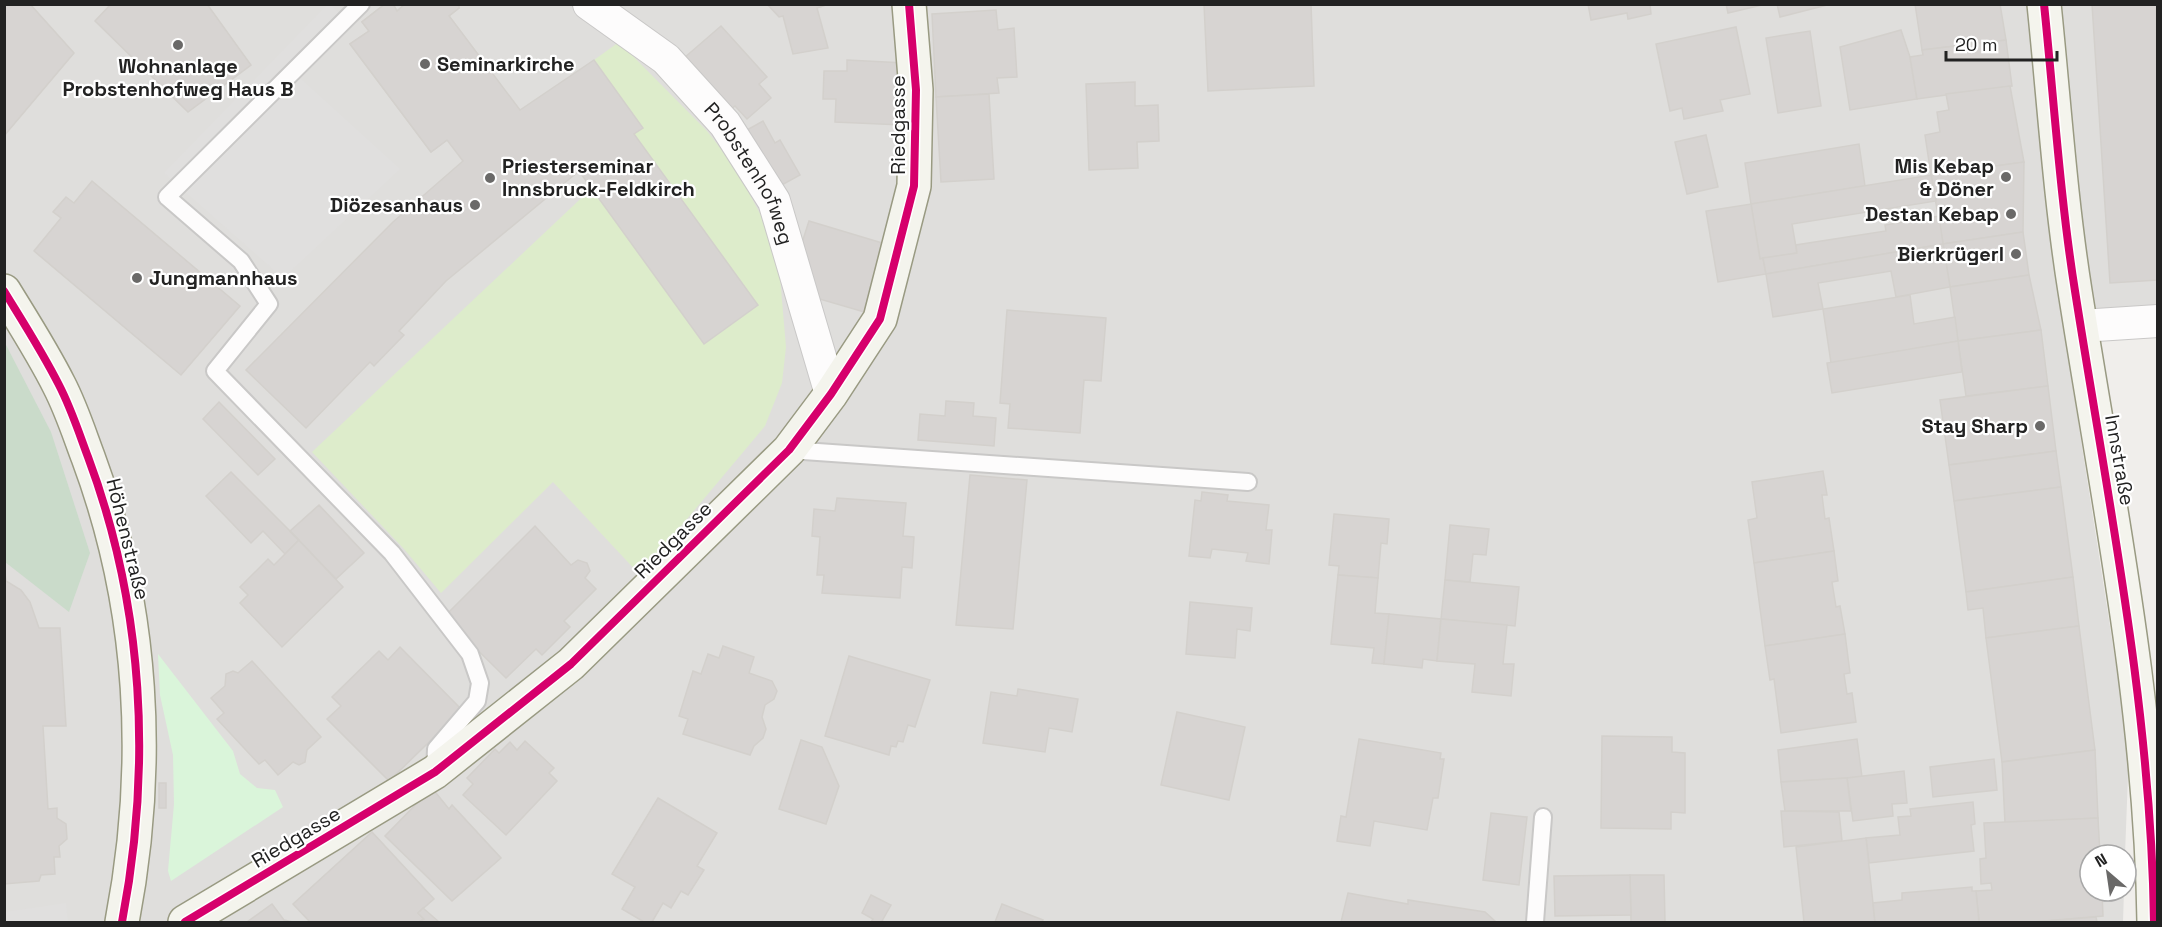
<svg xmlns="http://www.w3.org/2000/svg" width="2162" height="927" font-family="'Space Grotesk',sans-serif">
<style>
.residential{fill:#dfdedc}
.grass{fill:#ddeccb}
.cemetery{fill:#cadbca}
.park{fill:#daf5da}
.parking{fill:#e0dfde}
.building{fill:#d7d4d2;stroke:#d3d0cc;stroke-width:1.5}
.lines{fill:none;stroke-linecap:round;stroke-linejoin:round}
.lane-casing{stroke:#c9c8c7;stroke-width:20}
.street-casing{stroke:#c9c8c7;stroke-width:34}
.secondary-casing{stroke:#999a82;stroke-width:36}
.lane{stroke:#fdfcfc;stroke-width:16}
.street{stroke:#fdfcfc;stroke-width:32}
.secondary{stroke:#f4f4ed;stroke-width:33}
.cycleway-casing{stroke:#fff;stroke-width:11}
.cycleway{stroke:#d6006c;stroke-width:8}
.poi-dot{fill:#6a6968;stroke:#fff;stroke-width:2}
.labels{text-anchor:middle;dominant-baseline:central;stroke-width:4.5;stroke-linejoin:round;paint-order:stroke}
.poi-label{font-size:20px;font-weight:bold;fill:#222;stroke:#fff;text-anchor:end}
.street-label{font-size:20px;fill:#222;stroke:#fff}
</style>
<rect width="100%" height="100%" fill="#f0eeeb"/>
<path class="residential" d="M 5,5 L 2157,5 L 2157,315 L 2063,324 L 2129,749 L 2125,855 L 2090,855 L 2090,891 L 2124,891 L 2123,922 L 5,922 Z"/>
<path class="grass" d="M 619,42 L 707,131 L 736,168 L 766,225 L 780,277 L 786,347 L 782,383 L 765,426 L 640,575 L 553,482 L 441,593 L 404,549 L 312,452 L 592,188 L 703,343 L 757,305 L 634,134 L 643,128 L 594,60 Z"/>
<path class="cemetery" d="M 4,341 L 51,432 L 90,553 L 69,612 L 5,562 Z"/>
<path class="park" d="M 158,654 L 233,751 L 240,774 L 257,788 L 275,790 L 283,807 L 171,881 L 168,871 L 174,804 L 173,755 L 160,695 Z"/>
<g class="parking">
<path d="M 327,5 L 331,5 L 341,15 L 290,69 L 400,169 L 283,278 L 164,173 Z"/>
<path d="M 66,903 L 68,922 L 5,922 L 5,912 Z"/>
</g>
<g class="building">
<path d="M 8,4 L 30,4 L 74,53 L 4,136 L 4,7 Z"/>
<path d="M 111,4 L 207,4 L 251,65 L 188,112 L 95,21 Z"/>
<path d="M 385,4 L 393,4 L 397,11 L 405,4 L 456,4 L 459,8 L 449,16 L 500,84 L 459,114 L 467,125 L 431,152 L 350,44 L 369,31 L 362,22 Z"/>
<path d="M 385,4 L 393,4 L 397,11 L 405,4 L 459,4 L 459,8 L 449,16 L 520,110 L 594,60 L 643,128 L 634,134 L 758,305 L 704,344 L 579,171 L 446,281 L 399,331 L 404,335 L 374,366 L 370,362 L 306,428 L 246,370 L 393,222 L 463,161 L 447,140 L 431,152 L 350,44 L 369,31 L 362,22 Z"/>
<path d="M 767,4 L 829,4 L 817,8 L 828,48 L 793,54 L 783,16 L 779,17 Z"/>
<path d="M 1204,4 L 1311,4 L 1314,86 L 1208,91 Z"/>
<path d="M 1588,4 L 1650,4 L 1651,14 L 1628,19 L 1627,13 L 1591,20 Z"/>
<path d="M 1726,4 L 1766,4 L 1728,13 Z"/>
<path d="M 1777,4 L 1831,4 L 1780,17 Z"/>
<path d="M 1915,4 L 2000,4 L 2006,40 L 1922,50 Z"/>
<path d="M 2092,4 L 2156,4 L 2158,280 L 2110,283 Z"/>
<path d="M 996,10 L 998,30 L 1014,28 L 1017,77 L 997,78 L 999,93 L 936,97 L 932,14 Z"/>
<path d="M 721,26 L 767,77 L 759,84 L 771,98 L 747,119 L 735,106 L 730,110 L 684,58 Z"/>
<path d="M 1736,27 L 1750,94 L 1720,100 L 1723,111 L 1684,119 L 1682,108 L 1670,111 L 1656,44 Z"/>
<path d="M 1901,30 L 1910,57 L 1917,99 L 1850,110 L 1840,47 Z"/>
<path d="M 1810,31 L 1821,106 L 1778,113 L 1766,38 Z"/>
<path d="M 2006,40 L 2012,86 L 1917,99 L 1910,57 L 1923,55 L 1922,50 Z"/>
<path d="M 847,60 L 905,63 L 902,125 L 835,122 L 836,99 L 823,99 L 824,71 L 847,71 Z"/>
<path d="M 1135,82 L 1135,106 L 1158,105 L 1159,141 L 1137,142 L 1138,168 L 1089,170 L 1086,84 Z"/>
<path d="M 2010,86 L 2024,162 L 1931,175 L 1925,135 L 1940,132 L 1937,112 L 1949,110 L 1946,94 Z"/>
<path d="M 989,94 L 994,179 L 941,182 L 936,97 Z"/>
<path d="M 763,121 L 775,143 L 780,140 L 800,175 L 780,186 L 761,151 L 757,153 L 745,131 Z"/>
<path d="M 1706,135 L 1718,187 L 1687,194 L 1675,142 Z"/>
<path d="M 1859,144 L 1865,186 L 1751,204 L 1745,163 Z"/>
<path d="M 2024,162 L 2023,232 L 1943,244 L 1931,175 Z"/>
<path d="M 1931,175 L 1936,201 L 1792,224 L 1797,253 L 1760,259 L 1751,204 Z"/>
<path d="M 92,181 L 240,306 L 181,375 L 34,251 L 61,218 L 53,212 L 66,197 L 74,203 Z"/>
<path d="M 1751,204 L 1760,259 L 1763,258 L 1766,274 L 1718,282 L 1706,211 Z"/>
<path d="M 1939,216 L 1943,244 L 1766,274 L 1763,258 L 1797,253 L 1796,245 L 1886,231 L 1885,225 Z"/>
<path d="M 809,221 L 889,245 L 868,313 L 816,298 L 800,249 Z"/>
<path d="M 2023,232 L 2029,275 L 1950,287 L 1943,244 Z"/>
<path d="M 1943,244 L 1950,287 L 1896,297 L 1891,271 L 1818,283 L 1823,309 L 1773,317 L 1766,274 Z"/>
<path d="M 2029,275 L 2041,330 L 1958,341 L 1950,287 Z"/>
<path d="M 1910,295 L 1914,324 L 1955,317 L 1958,341 L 1831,363 L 1823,309 Z"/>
<path d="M 1007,310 L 1106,318 L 1101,381 L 1084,380 L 1080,433 L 1008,428 L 1010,404 L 1000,403 Z"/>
<path d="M 2041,330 L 2048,386 L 1966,396 L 1958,341 Z"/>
<path d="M 1958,341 L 1962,372 L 1832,393 L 1827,363 Z"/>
<path d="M 2048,386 L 2056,451 L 1949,465 L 1940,400 Z"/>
<path d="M 946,401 L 974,403 L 973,416 L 996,418 L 994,446 L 918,440 L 920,414 L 945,416 Z"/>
<path d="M 219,402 L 275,459 L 258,475 L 203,419 Z"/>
<path d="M 2056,451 L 2061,487 L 1954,501 L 1949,465 Z"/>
<path d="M 1823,471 L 1827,495 L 1822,495 L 1825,519 L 1829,518 L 1834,551 L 1754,563 L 1748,520 L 1757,518 L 1752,482 Z"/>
<path d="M 231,472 L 299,540 L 285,554 L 263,531 L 251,543 L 206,496 Z"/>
<path d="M 970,475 L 1027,480 L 1013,629 L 956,625 Z"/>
<path d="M 2061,487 L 2073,577 L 1966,592 L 1954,501 Z"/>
<path d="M 1202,492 L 1228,495 L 1227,501 L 1269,505 L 1266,530 L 1272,530 L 1269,564 L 1246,561 L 1248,553 L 1212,549 L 1210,558 L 1189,556 L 1195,500 L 1201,501 Z"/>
<path d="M 837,498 L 906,503 L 903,536 L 914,537 L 912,568 L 902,567 L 900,598 L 822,593 L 824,575 L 817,575 L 820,537 L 812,536 L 814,509 L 835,511 Z"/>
<path d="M 319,505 L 364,553 L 336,579 L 290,531 Z"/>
<path d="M 1334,514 L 1389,519 L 1387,544 L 1381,543 L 1378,578 L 1338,575 L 1339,566 L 1329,565 Z"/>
<path d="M 1450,525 L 1489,529 L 1486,555 L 1473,554 L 1470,582 L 1445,580 Z"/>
<path d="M 535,526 L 571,565 L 578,560 L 587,563 L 590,571 L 585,578 L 596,589 L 564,621 L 570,627 L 542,655 L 536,649 L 506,678 L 444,617 Z"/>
<path d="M 290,531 L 343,587 L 282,647 L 240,603 L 248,595 L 240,587 L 268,559 L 274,565 L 299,540 Z"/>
<path d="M 1834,551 L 1838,581 L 1832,582 L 1836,607 L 1840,606 L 1845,634 L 1765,646 L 1754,563 Z"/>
<path d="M 4,564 L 6,581 L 21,590 L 30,602 L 39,628 L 60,628 L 66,726 L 43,726 L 48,809 L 57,808 L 57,818 L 66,824 L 67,839 L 59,846 L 60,857 L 54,857 L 55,874 L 41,875 L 39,881 L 4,884 Z"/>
<path d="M 1338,575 L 1378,578 L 1375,613 L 1389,614 L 1384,664 L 1372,663 L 1374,648 L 1331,644 Z"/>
<path d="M 2073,577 L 2079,626 L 1986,638 L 1983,608 L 1968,610 L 1966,592 Z"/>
<path d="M 1445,580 L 1519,587 L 1515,626 L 1441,619 Z"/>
<path d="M 1190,602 L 1252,608 L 1250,631 L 1237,629 L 1235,658 L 1186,654 Z"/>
<path d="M 1389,614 L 1441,619 L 1437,661 L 1423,659 L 1422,668 L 1384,664 Z"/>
<path d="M 1441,619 L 1507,625 L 1503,664 L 1514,664 L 1511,696 L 1472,692 L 1475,664 L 1437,661 Z"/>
<path d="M 2079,626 L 2095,750 L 2002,762 L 1986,638 Z"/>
<path d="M 1845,634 L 1850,673 L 1844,674 L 1847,694 L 1852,693 L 1856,722 L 1781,733 L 1774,679 L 1770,680 L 1765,646 Z"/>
<path d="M 723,646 L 754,657 L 749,673 L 772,681 L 777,691 L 774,699 L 765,705 L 762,717 L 766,729 L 763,738 L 754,746 L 750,755 L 683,734 L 688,719 L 679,716 L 693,671 L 701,674 L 708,654 L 719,658 Z"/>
<path d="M 400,647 L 462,710 L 389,781 L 327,719 L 341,706 L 332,697 L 379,651 L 388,660 Z"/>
<path d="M 849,656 L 930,680 L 915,727 L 908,725 L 903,742 L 898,741 L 896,747 L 891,746 L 889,755 L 825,736 Z"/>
<path d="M 252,661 L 321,737 L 307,750 L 305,762 L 299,765 L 293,762 L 278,775 L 265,760 L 259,764 L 217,719 L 224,713 L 211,698 L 225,686 L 226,674 L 233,671 L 238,673 Z"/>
<path d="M 1018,689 L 1078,699 L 1072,732 L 1049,728 L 1045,752 L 983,743 L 991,692 L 1017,696 Z"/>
<path d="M 1177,712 L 1245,727 L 1229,800 L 1161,785 Z"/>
<path d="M 1602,736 L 1672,737 L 1672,752 L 1685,753 L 1685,813 L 1671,812 L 1671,829 L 1601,828 Z"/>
<path d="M 1359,739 L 1441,753 L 1440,759 L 1444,759 L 1438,798 L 1433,798 L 1427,830 L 1374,821 L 1370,846 L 1337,841 L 1341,816 L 1346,817 Z"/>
<path d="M 1857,739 L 1862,777 L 1781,782 L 1778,750 Z"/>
<path d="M 801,740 L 822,747 L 839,786 L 826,824 L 779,809 Z"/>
<path d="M 525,741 L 554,768 L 549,773 L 557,781 L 506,835 L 463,795 L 473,784 L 467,778 L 495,749 L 499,753 L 510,742 L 517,750 Z"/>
<path d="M 2095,750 L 2098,818 L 2005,823 L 2002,762 Z"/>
<path d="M 1994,759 L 1997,790 L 1933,797 L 1930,767 Z"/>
<path d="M 1904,771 L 1907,803 L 1892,804 L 1893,816 L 1853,821 L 1847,778 Z"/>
<path d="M 1847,778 L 1851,811 L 1785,811 L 1781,782 Z"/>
<rect x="159" y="783" width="7" height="25"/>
<path d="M 432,788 L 449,809 L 452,805 L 501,858 L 452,901 L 385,836 Z"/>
<path d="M 658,798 L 717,833 L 697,866 L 704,870 L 688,895 L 681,891 L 671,908 L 663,903 L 652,922 L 644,922 L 622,909 L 635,887 L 612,874 Z"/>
<path d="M 1973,802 L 1975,824 L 1971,825 L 1974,851 L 1869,863 L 1866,838 L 1900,835 L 1898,817 L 1911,816 L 1910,809 Z"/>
<path d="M 1781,811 L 1839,812 L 1842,841 L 1784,847 Z"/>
<path d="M 1491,813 L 1527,817 L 1519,885 L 1483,880 Z"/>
<path d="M 2098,818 L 2100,855 L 2090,855 L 2090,891 L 2102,891 L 2103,916 L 2033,922 L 1979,922 L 1976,891 L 1992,890 L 1991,883 L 1981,884 L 1980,859 L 1986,858 L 1984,823 Z"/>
<path d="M 372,832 L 434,899 L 418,913 L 424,919 L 419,922 L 310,922 L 293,904 Z"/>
<path d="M 1866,838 L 1875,922 L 1804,922 L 1796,847 Z"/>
<path d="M 1630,875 L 1664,875 L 1665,922 L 1631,922 Z"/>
<path d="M 1630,875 L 1631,915 L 1555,916 L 1554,876 Z"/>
<path d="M 1972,887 L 1972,891 L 1976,891 L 1979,922 L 1875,922 L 1873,903 L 1902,900 L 1902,893 Z"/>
<path d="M 1348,893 L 1408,904 L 1408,900 L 1485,912 L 1495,921 L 1341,922 Z"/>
<path d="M 871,895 L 891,905 L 882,921 L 885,922 L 871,922 L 873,919 L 862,913 Z"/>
<path d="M 272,904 L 284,920 L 293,922 L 247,922 Z"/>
<path d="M 1002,904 L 1043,920 L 1042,922 L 995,922 Z"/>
<path d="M 423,908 L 439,922 L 419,922 L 424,919 L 418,913 Z"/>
<path d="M 2096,917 L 2097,922 L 2033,922 Z"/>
</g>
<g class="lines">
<g class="lane-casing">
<g id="lane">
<path d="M 361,4 L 167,197 L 241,261 L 269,304 L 215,371 L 392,553 L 470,654 L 480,683 L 477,701 L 436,749 L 435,771"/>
<path d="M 789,450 L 1248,482"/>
<path d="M 1535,922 L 1543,817"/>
</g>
</g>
<g class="street-casing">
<g id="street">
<path id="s1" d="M 589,4 L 666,59 L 725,124 L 774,201 L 831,394"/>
<path d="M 2081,326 L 2158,321"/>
</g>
</g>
<g class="secondary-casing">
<g id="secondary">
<path d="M 2044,4 C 2054,100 2060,197 2075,291 C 2108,501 2151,709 2154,922"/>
<path d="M 4,291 C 23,322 43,353 59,385 C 71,408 79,433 88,457 C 144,607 152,766 122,922"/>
<path d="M 185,922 L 435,772 L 571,664 L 789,450 L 831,394 L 880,319 L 914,186 L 916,90 L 909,4"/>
</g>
</g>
<use href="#lane" class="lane"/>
<use href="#street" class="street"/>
<use href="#secondary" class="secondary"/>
<g class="cycleway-casing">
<g id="cycleway">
<path d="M 2044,4 C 2054,100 2060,197 2075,291 C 2108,501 2151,709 2154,922"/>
<path d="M 4,291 C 23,322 43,353 59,385 C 71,408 79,433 88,457 C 144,607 152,766 122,922"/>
<path d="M 185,922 L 435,772 L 571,664 L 789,450 L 831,394 L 880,319 L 914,186 L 916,90 L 909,4"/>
</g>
</g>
<use href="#cycleway" class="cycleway"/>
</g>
<g class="poi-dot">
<circle cx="178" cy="45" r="6"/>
<circle cx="425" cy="64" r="6"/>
<circle cx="2006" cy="177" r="6"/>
<circle cx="490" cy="178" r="6"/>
<circle cx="475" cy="205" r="6"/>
<circle cx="2011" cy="214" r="6"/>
<circle cx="2016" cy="254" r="6"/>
<circle cx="137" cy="278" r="6"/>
<circle cx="2040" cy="426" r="6"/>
</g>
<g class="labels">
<g class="poi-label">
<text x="437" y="64" text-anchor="start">Seminarkirche</text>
<text x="178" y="66" text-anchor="middle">Wohnanlage<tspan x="178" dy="23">Probstenhofweg Haus B</tspan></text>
<text x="502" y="166" text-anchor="start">Priesterseminar<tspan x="502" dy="23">Innsbruck-Feldkirch</tspan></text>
<text x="1994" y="166">Mis Kebap<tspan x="1994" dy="23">&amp; Döner</tspan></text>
<text x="463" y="205">Diözesanhaus</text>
<text x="1999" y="214">Destan Kebap</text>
<text x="2004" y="254">Bierkrügerl</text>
<text x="149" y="278" text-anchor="start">Jungmannhaus</text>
<text x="2028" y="426">Stay Sharp</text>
</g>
<g class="street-label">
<text transform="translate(898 125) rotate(-90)">Riedgasse</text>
<text stroke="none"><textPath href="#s1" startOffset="238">Probstenhofweg</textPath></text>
<text transform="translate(2120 460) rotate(80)">Innstraße</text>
<text transform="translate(128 539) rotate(76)">Höhenstraße</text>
<text transform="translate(673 540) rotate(-45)">Riedgasse</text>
<text transform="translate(296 837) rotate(-31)">Riedgasse</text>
</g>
</g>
<rect width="2162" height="927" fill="none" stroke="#222222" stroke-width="12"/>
<g transform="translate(2108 873) rotate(331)"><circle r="28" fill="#ffffff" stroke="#a7a7a7" stroke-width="1.5"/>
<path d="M0-4.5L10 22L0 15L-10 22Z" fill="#6a6968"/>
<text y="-9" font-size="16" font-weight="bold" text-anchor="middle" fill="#222222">N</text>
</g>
<path d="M1946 51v9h111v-9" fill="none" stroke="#222222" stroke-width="3"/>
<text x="1955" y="51" font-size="18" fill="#222222" stroke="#ffffff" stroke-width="4.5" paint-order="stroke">20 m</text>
</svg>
